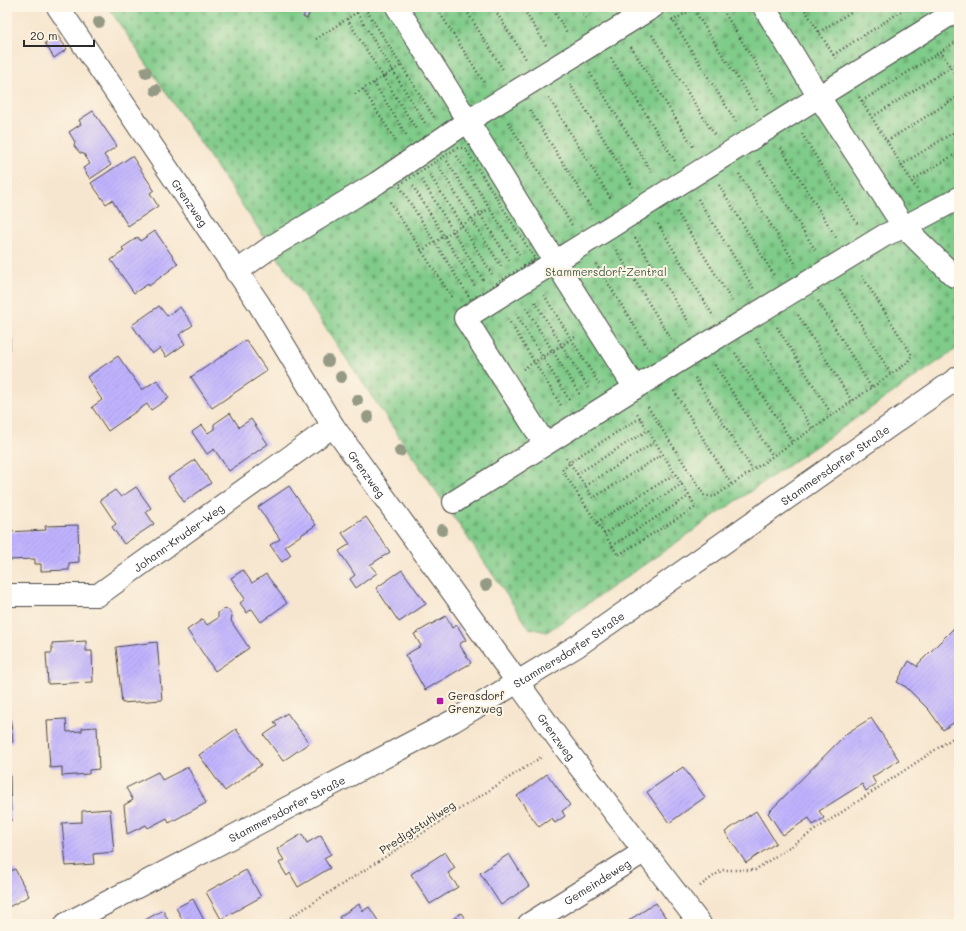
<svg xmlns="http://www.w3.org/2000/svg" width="966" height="931" font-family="Mali,sans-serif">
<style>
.cemetery{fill:url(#cemetery-stones);stroke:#557b5a}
.building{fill:url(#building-hatch)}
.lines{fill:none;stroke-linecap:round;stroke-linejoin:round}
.minor-casing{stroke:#4a4744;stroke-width:24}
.major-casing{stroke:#4a4744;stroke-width:24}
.path{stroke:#4a4744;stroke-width:2.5;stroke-dasharray:1 3;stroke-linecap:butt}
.minor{stroke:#fff;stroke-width:22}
.major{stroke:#fff;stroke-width:22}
.tree{fill:#959a84}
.poi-dot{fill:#b5179e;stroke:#fcf5e5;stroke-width:1.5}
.labels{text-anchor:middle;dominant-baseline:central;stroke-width:4;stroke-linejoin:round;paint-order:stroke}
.street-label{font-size:11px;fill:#2b2b2b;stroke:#fcf5e5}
.park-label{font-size:11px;fill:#445b47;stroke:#fcf5e5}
.poi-label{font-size:11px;fill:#2b2b2b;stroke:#fcf5e5;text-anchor:start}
</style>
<defs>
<pattern id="cemetery-stones" width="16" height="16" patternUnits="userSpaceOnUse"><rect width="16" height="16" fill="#7fcb89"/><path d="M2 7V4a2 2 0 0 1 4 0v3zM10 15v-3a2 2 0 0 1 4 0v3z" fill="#6eae76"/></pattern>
<pattern id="building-hatch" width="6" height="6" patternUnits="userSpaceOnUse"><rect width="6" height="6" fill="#c0b2fe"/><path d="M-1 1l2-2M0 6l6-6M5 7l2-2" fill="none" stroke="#a599da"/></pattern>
</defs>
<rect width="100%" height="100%" fill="#fcf5e5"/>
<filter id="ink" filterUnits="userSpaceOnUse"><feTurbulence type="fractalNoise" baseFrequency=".025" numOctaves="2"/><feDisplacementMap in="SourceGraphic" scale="8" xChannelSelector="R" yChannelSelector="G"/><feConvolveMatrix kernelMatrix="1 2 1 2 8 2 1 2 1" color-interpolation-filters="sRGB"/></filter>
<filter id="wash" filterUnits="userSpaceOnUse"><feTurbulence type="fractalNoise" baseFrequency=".012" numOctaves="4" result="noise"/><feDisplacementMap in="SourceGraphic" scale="16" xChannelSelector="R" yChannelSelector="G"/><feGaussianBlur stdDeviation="0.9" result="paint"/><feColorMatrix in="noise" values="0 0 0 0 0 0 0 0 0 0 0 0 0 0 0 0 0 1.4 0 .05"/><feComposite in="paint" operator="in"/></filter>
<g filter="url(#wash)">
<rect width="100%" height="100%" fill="#f7e6cf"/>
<path class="cemetery" d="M 108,7 L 959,7 L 959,347 L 547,632 L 529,628 Z"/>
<g id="blocks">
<g class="building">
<path d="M 307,7 L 312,7 L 307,19 L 303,17 Z"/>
<path d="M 57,35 L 67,49 L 54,58 L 45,43 Z"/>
<path d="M 93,111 L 117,146 L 104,155 L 111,165 L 90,179 L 83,168 L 90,164 L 84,154 L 80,153 L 74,146 L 75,142 L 69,132 L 81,124 L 79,120 Z"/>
<path d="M 132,156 L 154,190 L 150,193 L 158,206 L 128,226 L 112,200 L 106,204 L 91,183 Z"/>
<path d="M 155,231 L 178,264 L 149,286 L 148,284 L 134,293 L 111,260 L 124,251 L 122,248 L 138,237 L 140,241 Z"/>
<path d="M 159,306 L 167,316 L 180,307 L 193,325 L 179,335 L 185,344 L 166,357 L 160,348 L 152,354 L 132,325 Z"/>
<rect x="7" y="325" width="3" height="24"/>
<path d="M 246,340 L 267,371 L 212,408 L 191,377 Z"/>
<path d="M 118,356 L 142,390 L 157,380 L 169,398 L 151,410 L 147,404 L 108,431 L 92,407 L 102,400 L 87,377 Z"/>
<path d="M 230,413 L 239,427 L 251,419 L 268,444 L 229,471 L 214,449 L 207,454 L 192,432 L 202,425 L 208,433 L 214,429 L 214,424 Z"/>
<path d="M 195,460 L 211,483 L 184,502 L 168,478 Z"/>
<path d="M 289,486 L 316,525 L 285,546 L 291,555 L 282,562 L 270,545 L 280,539 L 258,507 Z"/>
<path d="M 136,487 L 151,508 L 146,512 L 154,524 L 124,544 L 112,527 L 116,524 L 100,500 L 115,490 L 121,497 Z"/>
<path d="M 366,517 L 390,552 L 370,565 L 377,573 L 356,588 L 350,579 L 355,575 L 339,551 L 350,544 L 342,533 Z"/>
<path d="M 78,525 L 79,562 L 69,563 L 69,570 L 41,571 L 41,564 L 35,564 L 35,559 L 8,560 L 9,571 L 7,571 L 7,532 L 46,530 L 45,526 Z"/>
<path d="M 243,570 L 252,583 L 266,574 L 287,603 L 261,622 L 252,609 L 247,613 L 240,603 L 245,599 L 231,578 Z"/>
<path d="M 402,570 L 426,604 L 399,622 L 376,588 Z"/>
<path d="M 223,609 L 229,610 L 232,616 L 231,621 L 249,648 L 215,671 L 187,630 L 203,619 L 207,625 L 218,618 L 218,613 Z"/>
<path d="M 446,616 L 452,628 L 457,625 L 466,640 L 459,644 L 471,663 L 425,690 L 405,655 L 421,646 L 414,634 Z"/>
<path d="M 956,626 L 959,629 L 959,719 L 943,730 L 929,710 L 906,687 L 897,682 L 909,661 L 918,667 L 918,664 Z"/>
<path d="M 86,641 L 86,651 L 92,651 L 93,682 L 48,684 L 46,653 L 52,653 L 52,643 Z"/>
<path d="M 157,642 L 162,700 L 122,703 L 116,647 Z"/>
<path d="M 7,687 L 13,742 L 7,743 Z"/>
<path d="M 287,713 L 309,743 L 283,761 L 264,735 L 277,726 L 274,722 Z"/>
<path d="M 871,718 L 899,760 L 872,777 L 876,784 L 866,791 L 862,784 L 819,811 L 824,818 L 813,825 L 809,818 L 783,835 L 768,813 L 847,733 Z"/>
<path d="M 66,719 L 67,732 L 82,731 L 82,728 L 97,727 L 99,769 L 89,770 L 89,774 L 62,776 L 62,767 L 50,768 L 47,720 Z"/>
<path d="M 236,729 L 261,765 L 225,791 L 199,755 Z"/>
<path d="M 188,767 L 206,803 L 169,823 L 167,818 L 148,828 L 146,825 L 127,834 L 124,805 L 133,800 L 126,788 L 158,772 L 162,780 Z"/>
<path d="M 683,767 L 705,797 L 669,823 L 647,792 Z"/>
<path d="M 7,774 L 10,774 L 11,821 L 7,821 Z"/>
<path d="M 547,774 L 570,805 L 562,811 L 565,816 L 555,823 L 552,818 L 539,827 L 517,796 Z"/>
<path d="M 110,809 L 114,852 L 93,854 L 94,864 L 66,866 L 62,823 L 82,822 L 82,811 Z"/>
<path d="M 756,811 L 776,843 L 746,863 L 725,832 Z"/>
<path d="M 302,834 L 307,843 L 321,835 L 331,854 L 324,858 L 330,868 L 298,887 L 290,873 L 287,876 L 279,863 L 284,860 L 277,849 Z"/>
<path d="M 445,852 L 455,868 L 448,873 L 458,887 L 430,904 L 411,874 Z"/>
<path d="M 509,854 L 529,886 L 501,905 L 480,873 Z"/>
<path d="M 15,869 L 29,896 L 7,908 L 7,873 Z"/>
<path d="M 246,870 L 261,897 L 221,919 L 206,892 Z"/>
<path d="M 193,899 L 206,924 L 185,924 L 176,908 Z"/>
<path d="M 656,903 L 670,924 L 632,924 L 629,920 Z"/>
<path d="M 359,904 L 363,911 L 369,907 L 379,922 L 376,924 L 344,924 L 339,917 Z"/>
<path d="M 163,910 L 170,924 L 138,924 Z"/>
<path d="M 461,913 L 469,924 L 446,924 Z"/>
</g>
</g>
</g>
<g filter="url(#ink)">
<use href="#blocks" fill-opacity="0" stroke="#4a4744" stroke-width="1"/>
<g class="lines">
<g class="minor-casing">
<g id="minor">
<path id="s1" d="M 58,7 L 259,304 L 333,426 L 562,744 L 700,924"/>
<path d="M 397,7 L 554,260 L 635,388"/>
<path d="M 764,7 L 819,97 L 904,227 L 954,276 L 959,277"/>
<path d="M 236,272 L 271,247 L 377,183 L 468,121 L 653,7"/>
<path d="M 545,444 L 465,318 L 959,9"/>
<path d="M 454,502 L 625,394 L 885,235 L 904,227 L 959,198"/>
<path id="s2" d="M 7,595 L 98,595 L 333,426"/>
<path id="s3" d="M 529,924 L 645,851"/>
</g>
</g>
<g class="major-casing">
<g id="major">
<path id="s4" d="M 66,924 L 453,721 L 577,646 L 959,377"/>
</g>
</g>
<g class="path">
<path d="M 436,7 L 485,84"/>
<path d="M 464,7 L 504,71"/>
<path d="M 493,7 L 526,59"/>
<path d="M 522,7 L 546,45"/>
<path d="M 551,7 L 568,34"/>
<path d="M 579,7 L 587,20"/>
<path d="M 692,7 L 757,109"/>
<path d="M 721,7 L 776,97"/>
<path d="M 803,7 L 836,59"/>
<path d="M 365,8 L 434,117"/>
<path d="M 357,13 L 425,123"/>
<path d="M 347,19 L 416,129"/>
<path d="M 672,19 L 736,122"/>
<path d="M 672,21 L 696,7"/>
<path d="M 819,32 L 859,7"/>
<path d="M 652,35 L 715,136"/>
<path d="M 316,39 L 365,7"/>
<path d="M 631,47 L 694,148"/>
<path d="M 940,51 L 959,79"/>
<path d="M 833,55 L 908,7"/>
<path d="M 611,58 L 675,161"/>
<path d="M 590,73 L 653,174"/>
<path d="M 374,83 L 407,136"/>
<path d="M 570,84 L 633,187"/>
<path d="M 363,89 L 397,143"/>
<path d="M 355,94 L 402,65"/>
<path d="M 859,97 L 919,193"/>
<path d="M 549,98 L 611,199"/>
<path d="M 862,101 L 959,40"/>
<path d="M 530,110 L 593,211"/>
<path d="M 872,117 L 959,62"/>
<path d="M 508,122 L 572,225"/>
<path d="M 802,134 L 858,225"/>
<path d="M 887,141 L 959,96"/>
<path d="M 457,148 L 465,148 L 535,259 L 471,300 L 399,185 Z"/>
<path d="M 781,148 L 837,239"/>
<path d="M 457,156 L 520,257"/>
<path d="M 447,161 L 510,262"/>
<path d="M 759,161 L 816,251"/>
<path d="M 901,165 L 959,129"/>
<path d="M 439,167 L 502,268"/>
<path d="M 739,174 L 795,263"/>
<path d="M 430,175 L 492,274"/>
<path d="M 422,180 L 483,280"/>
<path d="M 911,181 L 959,152"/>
<path d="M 719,185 L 775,277"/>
<path d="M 413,186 L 475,286"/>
<path d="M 698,199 L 754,289"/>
<path d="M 390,202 L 453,299"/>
<path d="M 677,212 L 732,301"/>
<path d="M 658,224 L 712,314"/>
<path d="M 635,238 L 691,326"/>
<path d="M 616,250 L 671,339"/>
<path d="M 421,251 L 490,208"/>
<path d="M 596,264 L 650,351"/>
<path d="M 840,290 L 891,374"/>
<path d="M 544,295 L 599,384"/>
<path d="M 818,301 L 871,387"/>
<path d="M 535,302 L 589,389"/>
<path d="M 526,308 L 580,395"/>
<path d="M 516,314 L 570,401"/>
<path d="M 798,315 L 852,401"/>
<path d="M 508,319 L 562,407"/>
<path d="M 777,327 L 832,415"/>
<path d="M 756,339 L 812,428"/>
<path d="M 735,353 L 792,442"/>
<path d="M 715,365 L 772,455"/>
<path d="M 523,369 L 575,337"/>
<path d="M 695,378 L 752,469"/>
<path d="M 674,391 L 731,484"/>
<path d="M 648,407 L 704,495 L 714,497 L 907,363 L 912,355 L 862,276"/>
<path d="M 640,418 L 574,459 L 570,463 L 593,498 L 663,454"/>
<path d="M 566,458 L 570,463 L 562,470 L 618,555 L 696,507 L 637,413"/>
<path d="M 577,474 L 648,430"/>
<path d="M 585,486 L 655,442"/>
<path d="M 597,522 L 675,474"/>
<path d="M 604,534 L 682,484"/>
<path d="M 612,546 L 689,496"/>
<path d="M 700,886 L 722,870 L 755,870 L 959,734"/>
<path d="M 280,924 L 543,756"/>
</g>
<use href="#minor" class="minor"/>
<use href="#major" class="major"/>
</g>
<g class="tree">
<circle cx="99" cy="22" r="6"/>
<circle cx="146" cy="72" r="6"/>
<circle cx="156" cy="90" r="6"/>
<circle cx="328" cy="361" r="6"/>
<circle cx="341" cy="377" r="6"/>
<circle cx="357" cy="400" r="6"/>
<circle cx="368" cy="417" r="6"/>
<circle cx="400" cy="451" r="6"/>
<circle cx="442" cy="530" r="6"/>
<circle cx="486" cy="585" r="6"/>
</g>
</g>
<rect class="poi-dot" x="436" y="697" width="8" height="8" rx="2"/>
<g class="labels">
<g class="street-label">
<text stroke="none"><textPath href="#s1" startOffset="236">Grenzweg</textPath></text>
<text stroke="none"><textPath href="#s4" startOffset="897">Stammersdorfer Straße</textPath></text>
<text stroke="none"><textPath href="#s1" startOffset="560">Grenzweg</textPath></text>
<text stroke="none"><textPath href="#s2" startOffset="190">Johann-Kruder-Weg</textPath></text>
<text stroke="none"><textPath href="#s4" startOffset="573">Stammersdorfer Straße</textPath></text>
<text stroke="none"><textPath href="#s1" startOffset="884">Grenzweg</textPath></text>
<text stroke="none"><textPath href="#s4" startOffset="249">Stammersdorfer Straße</textPath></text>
<text transform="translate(417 827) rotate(-33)">Predigtstuhlweg</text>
<text stroke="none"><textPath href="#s3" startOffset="80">Gemeindeweg</textPath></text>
</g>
<g class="park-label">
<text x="606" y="271">Stammersdorf-Zentral</text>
</g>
<g class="poi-label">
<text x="448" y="695">Gerasdorf<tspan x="448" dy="13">Grenzweg</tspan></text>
</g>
</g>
<rect width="966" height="931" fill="none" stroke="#fcf5e5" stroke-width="24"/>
<path d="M24 40v6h70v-6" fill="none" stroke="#2b2b2b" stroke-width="2"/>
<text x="30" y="40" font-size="12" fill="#2b2b2b" stroke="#fcf5e5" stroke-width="3" paint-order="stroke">20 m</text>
</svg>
